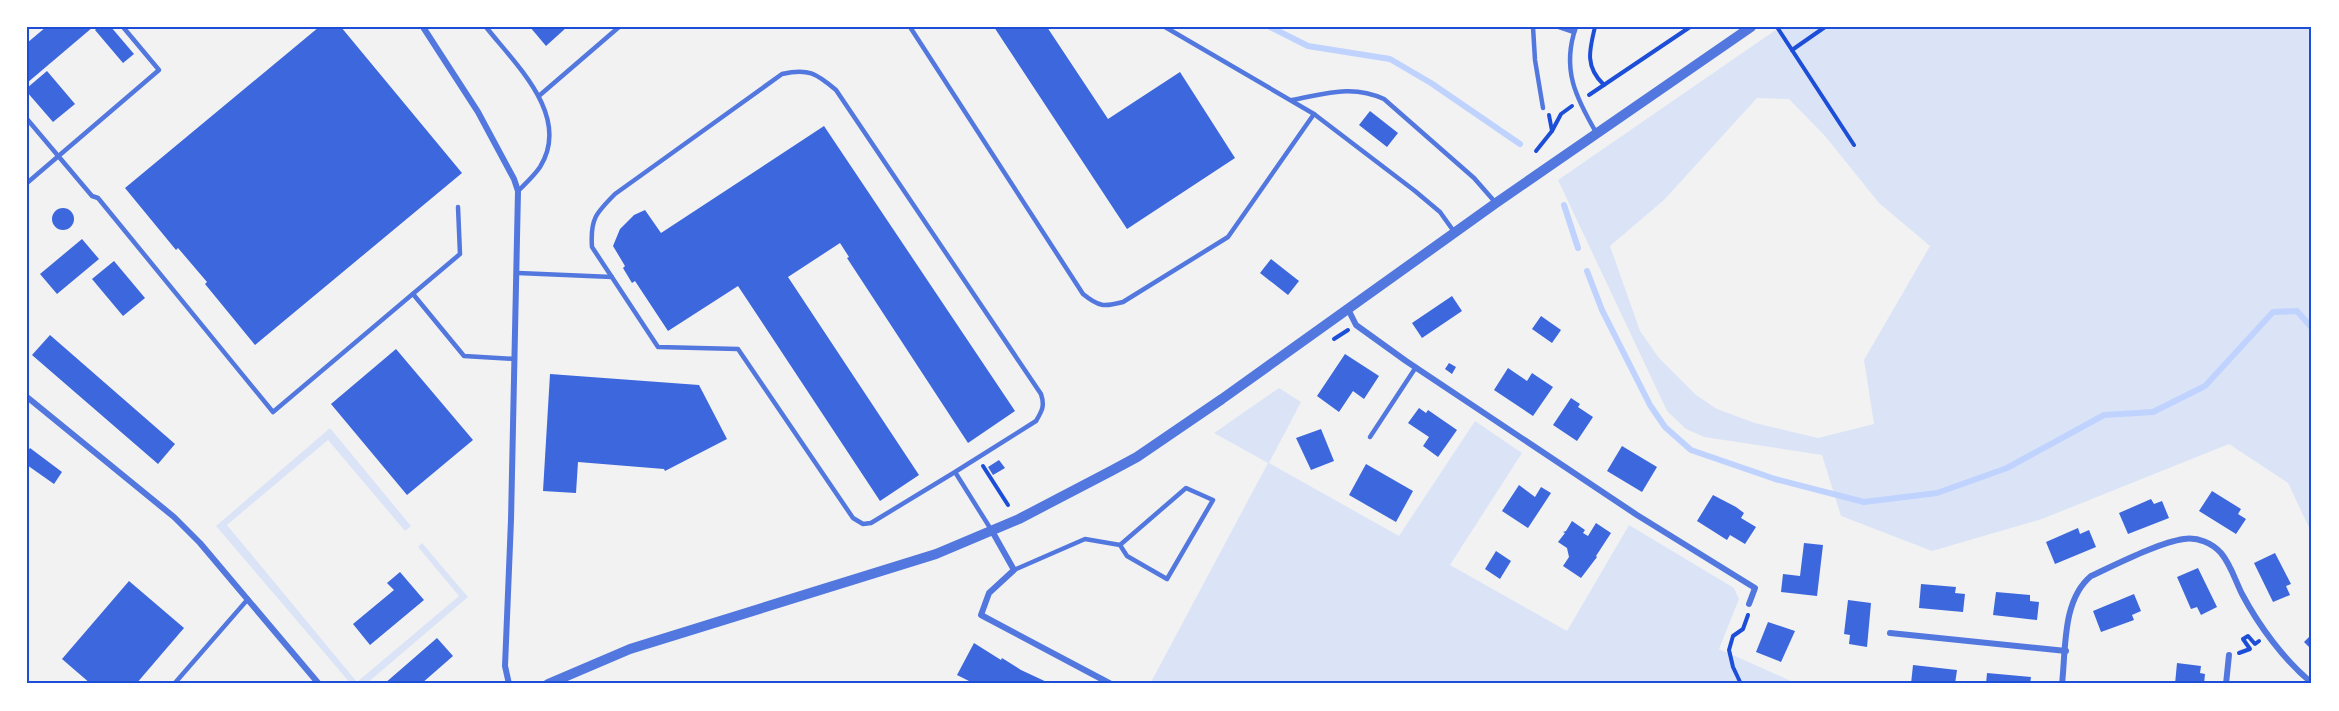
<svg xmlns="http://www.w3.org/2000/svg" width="2339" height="711" font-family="Arial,sans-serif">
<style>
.green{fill:#dbe4f7;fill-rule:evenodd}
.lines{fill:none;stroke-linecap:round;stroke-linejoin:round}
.stream{stroke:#bfd3fe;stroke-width:6}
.building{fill:#3d67dc}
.path{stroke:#1d4ed8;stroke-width:4}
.service{stroke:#5277de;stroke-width:4.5}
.minor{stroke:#5277de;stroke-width:6}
.tertiary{stroke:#5277de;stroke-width:10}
.neatline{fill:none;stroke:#1d4ed8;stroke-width:2}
</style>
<rect width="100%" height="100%" fill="#f2f2f2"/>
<g class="green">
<path d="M 1780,27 L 2312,27 L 2312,534 L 2288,483 L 2229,444 L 2042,519 L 1932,551 L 1841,516 L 1822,455 L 1704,437 L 1686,429 L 1667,411 L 1558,180 ZM 1757,98 L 1789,99 L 1825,136 L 1879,203 L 1930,246 L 1864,360 L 1874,424 L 1818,438 L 1755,423 L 1717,409 L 1696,395 L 1659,358 L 1640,331 L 1610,246 L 1664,200 Z"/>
<path d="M 1279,388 L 1301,402 L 1269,463 L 1399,536 L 1475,421 L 1522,453 L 1450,565 L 1567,631 L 1629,525 L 1734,588 L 1739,599 L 1719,649 L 1798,684 L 1150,684 L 1268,463 L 1214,433 Z"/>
<path d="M 330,428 L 411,526 L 405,531 L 328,440 L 227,525 L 357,682 L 459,596 L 418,547 L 422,543 L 468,597 L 366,684 L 351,684 L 216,526 Z"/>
</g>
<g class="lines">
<g class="stream">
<path d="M 1270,27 L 1308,46 L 1390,59 L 1431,83 L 1520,144"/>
<path d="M 1564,205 L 1578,248"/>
<path d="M 1587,271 L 1602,310 L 1650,405 L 1665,427 L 1691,450 L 1775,479 L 1864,502 L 1937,493 L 2007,468 L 2104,415 L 2153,412 L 2205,386 L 2273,312 L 2297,311 L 2312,328"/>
</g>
</g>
<g class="building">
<path d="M 46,27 L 93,27 L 27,83 L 27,43 Z"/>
<path d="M 98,27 L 111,27 L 134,54 L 123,63 L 95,30 Z"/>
<path d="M 319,27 L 341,27 L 462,173 L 255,345 L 205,284 L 207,282 L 178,248 L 176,250 L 125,188 Z"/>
<path d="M 530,27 L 567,27 L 546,46 Z"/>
<path d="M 994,27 L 1047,27 L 1108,119 L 1180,72 L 1235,158 L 1127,229 Z"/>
<path d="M 47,71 L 75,104 L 53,122 L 27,92 L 27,88 Z"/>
<path d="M 1370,111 L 1398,133 L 1387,147 L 1359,125 Z"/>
<path d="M 824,126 L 1015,411 L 968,443 L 847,258 L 849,257 L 840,243 L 788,277 L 919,475 L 880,501 L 738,286 L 668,331 L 635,281 L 632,283 L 623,268 L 625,266 L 613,246 L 620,229 L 634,215 L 645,210 L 661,233 Z"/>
<circle cx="63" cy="219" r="11"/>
<path d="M 82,239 L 99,259 L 57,294 L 40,274 Z"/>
<path d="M 1271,259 L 1299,281 L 1288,295 L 1260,273 Z"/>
<path d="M 114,261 L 145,298 L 123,316 L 92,279 Z"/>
<path d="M 1452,296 L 1462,311 L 1422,338 L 1412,323 Z"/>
<path d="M 1541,316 L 1561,330 L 1552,343 L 1532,329 Z"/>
<path d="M 50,335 L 175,444 L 158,464 L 32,355 Z"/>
<path d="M 396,349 L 473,440 L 407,495 L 331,404 Z"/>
<path d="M 1345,354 L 1379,376 L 1364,399 L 1353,391 L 1339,412 L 1317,396 Z"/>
<path d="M 1449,363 L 1456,367 L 1452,374 L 1445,369 Z"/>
<path d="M 1508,368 L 1527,381 L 1532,373 L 1553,387 L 1533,416 L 1494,390 Z"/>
<path d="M 550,374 L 699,385 L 727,439 L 665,471 L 664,469 L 578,462 L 576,493 L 543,491 Z"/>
<path d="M 1571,398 L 1580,404 L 1578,407 L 1593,417 L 1577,441 L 1553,425 Z"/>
<path d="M 1419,408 L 1426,413 L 1428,410 L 1457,430 L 1438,457 L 1423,446 L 1429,437 L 1408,423 Z"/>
<path d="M 1321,429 L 1334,461 L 1311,470 L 1296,438 Z"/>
<path d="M 1622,446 L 1657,467 L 1642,492 L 1607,471 Z"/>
<path d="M 30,448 L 62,472 L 54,484 L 27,465 L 27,452 Z"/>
<path d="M 999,460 L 1005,468 L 993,475 L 988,467 Z"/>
<path d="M 1366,464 L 1413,491 L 1396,522 L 1349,495 Z"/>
<path d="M 1519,485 L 1535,497 L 1541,487 L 1551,493 L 1528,528 L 1502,511 Z"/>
<path d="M 2212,491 L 2241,509 L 2238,514 L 2246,519 L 2236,534 L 2199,511 Z"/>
<path d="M 1713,495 L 1736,507 L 1744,513 L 1741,518 L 1756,527 L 1745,544 L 1730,535 L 1727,540 L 1697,521 Z"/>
<path d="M 2151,499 L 2154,504 L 2162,501 L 2169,518 L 2128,534 L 2119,513 Z"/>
<path d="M 1572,521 L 1585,530 L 1583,533 L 1588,536 L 1596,523 L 1611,533 L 1596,556 L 1597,557 L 1581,578 L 1563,566 L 1569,557 L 1567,548 L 1558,542 L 1565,533 L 1563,532 L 1566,531 Z"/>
<path d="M 2078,528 L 2080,534 L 2089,530 L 2096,547 L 2055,564 L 2046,542 Z"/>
<path d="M 1804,543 L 1823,545 L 1817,596 L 1781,592 L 1783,574 L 1800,576 Z"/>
<path d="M 1496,551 L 1511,561 L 1500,579 L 1485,569 Z"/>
<path d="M 2275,553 L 2291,584 L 2286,586 L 2290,595 L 2273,602 L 2254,563 Z"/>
<path d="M 2198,568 L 2217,607 L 2201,615 L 2197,607 L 2191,609 L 2177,577 Z"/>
<path d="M 400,572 L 424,600 L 370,645 L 353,624 L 394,590 L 387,583 Z"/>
<path d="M 129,581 L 184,628 L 136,684 L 91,684 L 62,659 Z"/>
<path d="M 1921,584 L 1956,587 L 1955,593 L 1965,594 L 1963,612 L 1919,608 Z"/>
<path d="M 1996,592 L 2030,595 L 2030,601 L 2039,602 L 2037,620 L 1993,615 Z"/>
<path d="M 2134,594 L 2141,611 L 2132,615 L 2134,620 L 2101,632 L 2093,611 Z"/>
<path d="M 1848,600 L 1871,603 L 1867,647 L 1849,644 L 1850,635 L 1844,634 Z"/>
<path d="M 1768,622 L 1795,631 L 1781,662 L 1756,652 Z"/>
<path d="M 2312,634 L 2312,650 L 2304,642 Z"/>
<path d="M 437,638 L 453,656 L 421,684 L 384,684 Z"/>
<path d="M 974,643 L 1001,660 L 1002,658 L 1021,670 L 1051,684 L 975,684 L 957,675 Z"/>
<path d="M 2177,663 L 2201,666 L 2200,673 L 2205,674 L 2204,684 L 2175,684 Z"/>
<path d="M 1913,665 L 1957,670 L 1955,684 L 1911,684 Z"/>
<path d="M 1987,673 L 2031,677 L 2030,684 L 1986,684 Z"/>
</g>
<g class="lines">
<g class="path">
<path d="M 1595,27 C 1589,51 1585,67 1604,85"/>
<path d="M 1777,27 L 1854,145"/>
<path d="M 1792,50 L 1825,27"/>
<path d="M 1589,95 L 1690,27"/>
<path d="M 1549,115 L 1552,131"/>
<path d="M 1536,151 L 1552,131 L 1561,114 L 1572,106"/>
<path d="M 1334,339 L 1348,330"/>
<path d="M 983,466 L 1008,505"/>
<path d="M 2239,653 L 2250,649 L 2243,639 L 2248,636 L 2255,644 L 2259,641"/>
<path d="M 1741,684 L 1733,667 L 1729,650 L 1733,636 L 1743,629 L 1748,615"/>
</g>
<g class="service">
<path d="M 486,27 C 515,64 572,116 540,167 C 534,176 525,184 518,191"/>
<path d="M 910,27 L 1083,294 C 1099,307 1104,307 1123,302 L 1228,237 L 1314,114"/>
<path d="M 1165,27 L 1314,114 L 1415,191 L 1440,212 L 1455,233"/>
<path d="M 1533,27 L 1535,60 L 1543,108"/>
<path d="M 1559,27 L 1574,32"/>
<path d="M 1576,27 C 1561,69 1576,98 1597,134"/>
<path d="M 540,95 L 619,27"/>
<path d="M 1292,100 C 1325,94 1352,84 1384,99 L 1474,178 L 1495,202"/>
<path d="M 27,119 L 92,196 L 98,198 L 273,412 L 460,254 L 458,207"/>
<path d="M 27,183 L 159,70 L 123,27"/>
<path d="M 518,273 L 612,277"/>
<path d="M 413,294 L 464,356 L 515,359"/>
<path d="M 1370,437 L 1416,367"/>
<path d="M 955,472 L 871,523 L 863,524 L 853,518 L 738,349 L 658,347 L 592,247 C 590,219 596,213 615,194 L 782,74 C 808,68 816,73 836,90 L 1041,394 C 1045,406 1042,411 1036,421 L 955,472 L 992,531"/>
<path d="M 1014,570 L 1085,539 L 1120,545 L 1186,488 L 1213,500 L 1167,579 L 1127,556 L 1120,545"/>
<path d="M 174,684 L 248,599"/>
</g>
<g class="minor">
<path d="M 423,27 L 478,112 L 514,179 L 518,191 L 511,520 L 505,666 L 509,684"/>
<path d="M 1348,309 L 1356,325 L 1406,361 L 1637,515 L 1755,588 L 1749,604"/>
<path d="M 27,397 L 174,517 L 200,543 L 319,684"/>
<path d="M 992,531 L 1014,570 L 989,593 L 981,615 L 1111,684"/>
<path d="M 1890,633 L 2066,651"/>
<path d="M 2062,684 C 2066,649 2062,600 2091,576 C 2115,565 2160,542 2184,539 C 2198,537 2212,543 2221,553 C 2231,565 2235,580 2242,594 C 2259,626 2284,660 2312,683"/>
<path d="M 2226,684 L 2229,655"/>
</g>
<path class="tertiary" d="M 548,684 L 630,649 L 936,554 L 1019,519 L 1111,471 L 1137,457 L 1222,399 L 1496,203 L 1751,27"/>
</g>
<rect width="2339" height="711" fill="none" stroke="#ffffff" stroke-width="57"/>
<rect x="28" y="28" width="2282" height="654" class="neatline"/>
</svg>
